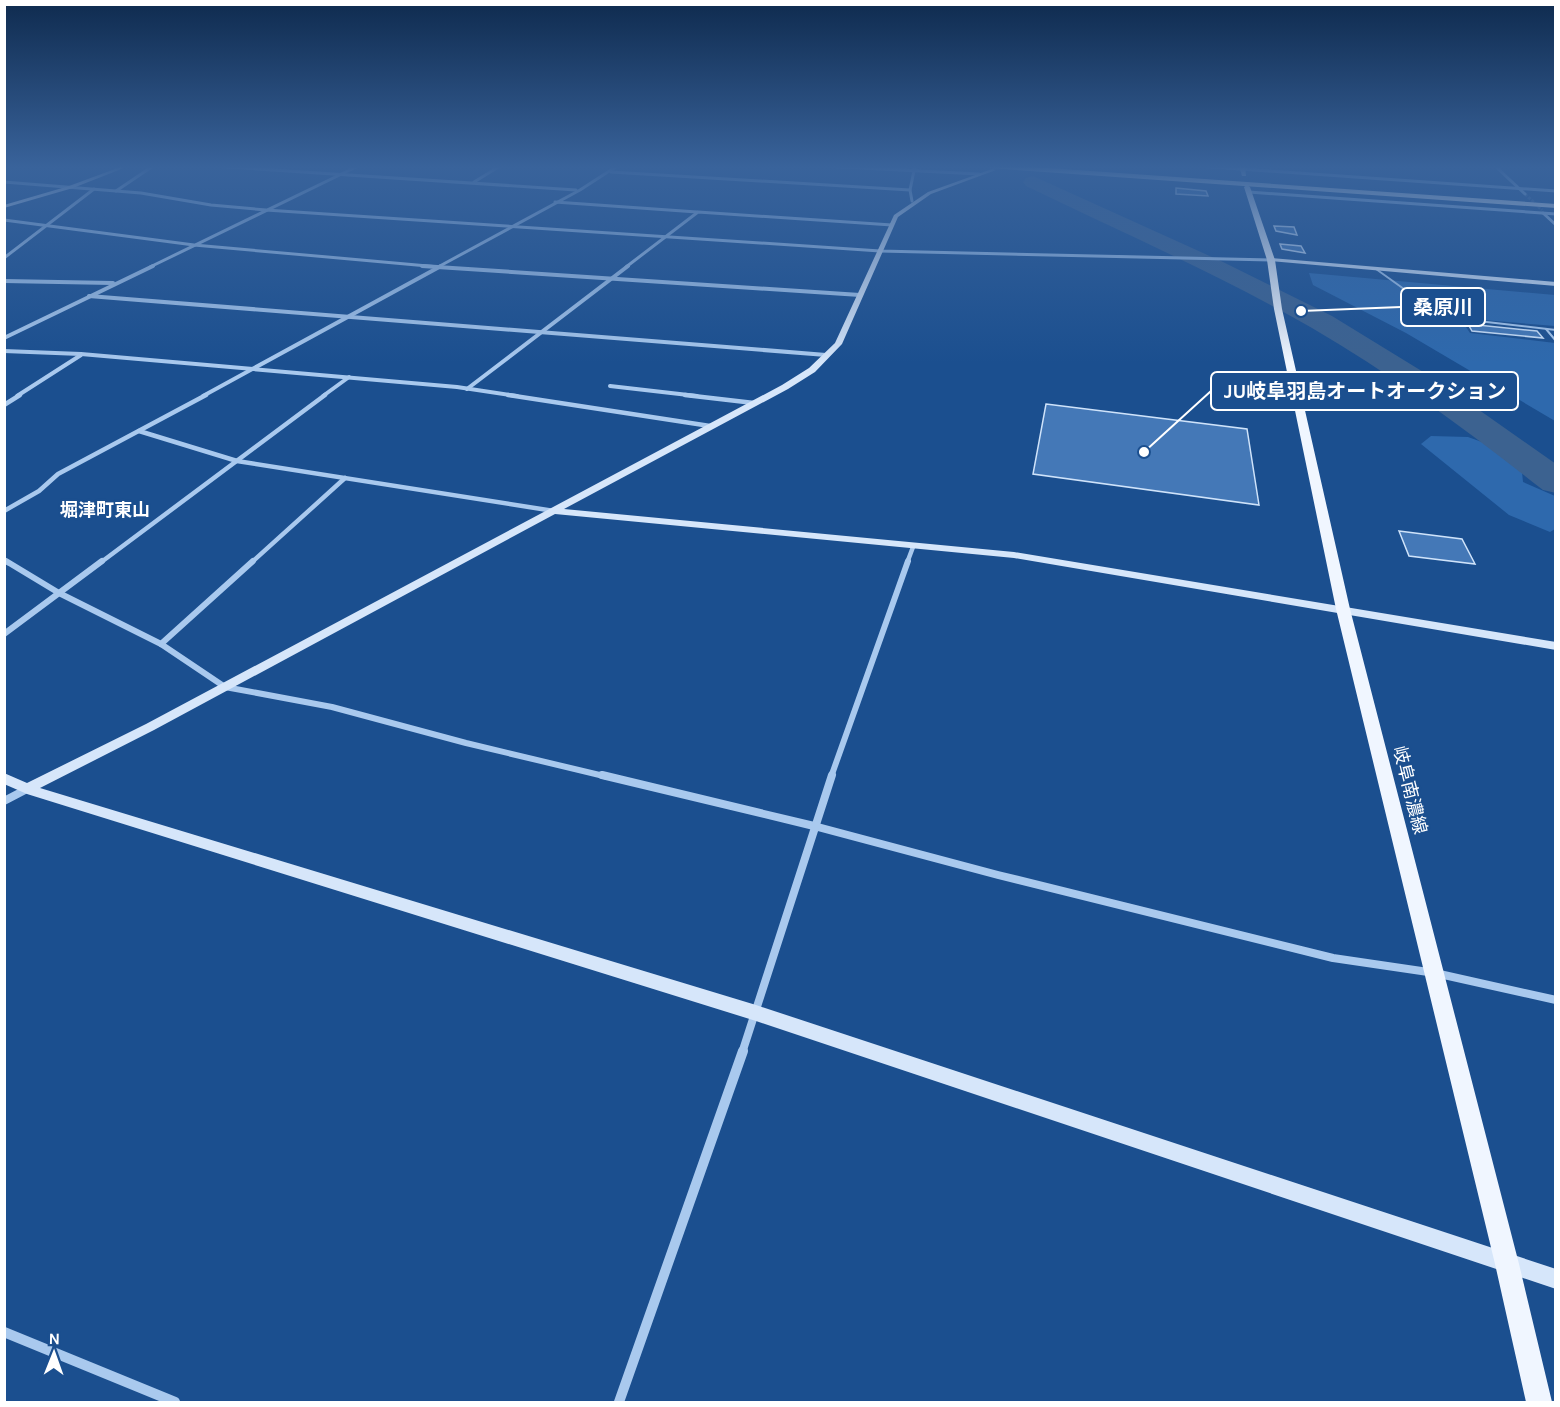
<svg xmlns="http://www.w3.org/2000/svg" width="1560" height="1407" font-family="Karla,'Noto Sans JP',sans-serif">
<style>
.green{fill:#2e69ad}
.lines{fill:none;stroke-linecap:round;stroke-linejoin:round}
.river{fill:#3c6290;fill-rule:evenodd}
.building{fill:#4478b7;stroke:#cfe3fa;stroke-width:1.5}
.street-tunnel{stroke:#3d69a0;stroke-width:3;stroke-dasharray:3 1.5;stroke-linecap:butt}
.lane{stroke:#a9c9ee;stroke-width:2}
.street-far5{stroke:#a9c9ee;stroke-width:3}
.street-far4{stroke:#a9c9ee;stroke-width:4}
.street-far3{stroke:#a9c9ee;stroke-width:4.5}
.street-far2{stroke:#a9c9ee;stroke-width:6}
.street-far1{stroke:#a9c9ee;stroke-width:8}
.street{stroke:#a9c9ee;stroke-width:10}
.secondary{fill:#d6e6fa;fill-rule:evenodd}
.primary{fill:#f0f6ff;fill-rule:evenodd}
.highway{fill:#fff;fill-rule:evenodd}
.labels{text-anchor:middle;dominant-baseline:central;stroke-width:4.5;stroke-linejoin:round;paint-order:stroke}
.far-quarter-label{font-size:18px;font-weight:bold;fill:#fff;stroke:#1b4f8f}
.street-label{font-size:18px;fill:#fff;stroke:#1b4f8f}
.leader{fill:none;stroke:#fff;stroke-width:2}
.callout-dot{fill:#fff;stroke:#1b4f8f;stroke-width:2}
.callout{fill:#1b4f8f;stroke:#fff;stroke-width:2}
.callout-label{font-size:20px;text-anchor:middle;font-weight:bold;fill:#fff}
</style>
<rect width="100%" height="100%" fill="#1b4f8f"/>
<g class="green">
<path d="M 1309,273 L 1555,295 L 1555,326 L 1460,318 L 1470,333 L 1555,343 L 1555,421 L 1406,333 L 1313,285 Z"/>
<path d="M 1431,436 L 1468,437 L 1493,446 L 1504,459 L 1522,472 L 1523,482 L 1555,496 L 1555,529 L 1550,532 L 1509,515 L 1421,444 Z"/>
</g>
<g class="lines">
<path class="river" d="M 1033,176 L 1223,262 L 1332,316 L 1438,381 L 1556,464 L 1556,493 L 1543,490 C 1469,432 1393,375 1312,328 C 1220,275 1121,232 1026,186 L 1023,182 L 1026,178 Z"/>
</g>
<g class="building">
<path d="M 1176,188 L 1206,191 L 1208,196 L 1176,194 Z"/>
<path d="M 1274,226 L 1294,227 L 1297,235 L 1276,231 Z"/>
<path d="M 1280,244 L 1301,246 L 1305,253 L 1282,249 Z"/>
<path d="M 1468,324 L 1537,331 L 1543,338 L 1472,331 Z"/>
<path d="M 1046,404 L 1247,429 L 1259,505 L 1033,474 Z"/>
<path d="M 1399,531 L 1462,539 L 1475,564 L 1409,556 Z"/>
</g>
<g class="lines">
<path class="street-tunnel" d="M 1525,194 L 1542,210"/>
<g class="lane">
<path d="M 1376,269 L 1443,317 L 1556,330"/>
<path d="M 1546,329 L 1556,341"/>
</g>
<g class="street-far5">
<path d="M 214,166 L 576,190"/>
<path d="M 823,166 L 979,174"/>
<path d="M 1198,166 L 1556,191"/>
<path d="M 1495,166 L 1525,194"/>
<path d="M 611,172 L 910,190"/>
<path d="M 4,182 L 141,193 L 211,205 L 266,210 L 880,251 L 1271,260"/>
<path d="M 474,182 L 500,166"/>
<path d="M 116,191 L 153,166"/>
<path d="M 1249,192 L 1556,214"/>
<path d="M 912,201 L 910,190 L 915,166"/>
<path d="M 555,202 L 697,212"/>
<path d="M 1543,213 L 1556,225"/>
<path d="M 4,220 L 194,245 L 439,267"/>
<path d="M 4,258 L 94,189"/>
<path d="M 150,267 L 358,166"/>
<path d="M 438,267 L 580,190 L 617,166"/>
<path d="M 626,267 L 698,212 L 892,225"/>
</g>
<g class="street-far4">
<path d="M 422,266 L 860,295"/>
<path d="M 4,281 L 113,283"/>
<path d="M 89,296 L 826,355"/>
<path d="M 4,338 L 153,266"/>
<path d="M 4,351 L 81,354 L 457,387 L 517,396"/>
<path d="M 610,386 L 697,396"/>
<path d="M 467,389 L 628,266"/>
<path d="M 17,396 L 81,355"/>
<path d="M 203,396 L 441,266"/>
<path d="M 323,396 L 349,377"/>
</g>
<g class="street-far3">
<path d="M 508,395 L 710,426"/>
<path d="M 685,395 L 754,403"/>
<path d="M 4,405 L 20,395"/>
<path d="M 139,431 L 237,461 L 554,511"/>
<path d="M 4,511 L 39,491 L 58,474 L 206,395"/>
<path d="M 4,560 L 8,563"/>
<path d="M 100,563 L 325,395"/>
<path d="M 251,563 L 345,478"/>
<path d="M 907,563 L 913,547"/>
</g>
<g class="street-far2">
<path d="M 6,561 L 59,593 L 161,644 L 225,687 L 332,707 L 466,743 L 608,777"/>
<path d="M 4,634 L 102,561"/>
<path d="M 161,644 L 253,561"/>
<path d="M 831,777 L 908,561"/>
</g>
<g class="street-far1">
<path d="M 602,775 L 814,826 L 998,875 L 1333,958 L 1435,973 L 1556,1000"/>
<path d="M 4,801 L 27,789"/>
<path d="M 742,1053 L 832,775"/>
</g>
<g class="street">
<path d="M 4,1332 L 175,1402"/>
<path d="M 619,1402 L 743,1051"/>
</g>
<g class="secondary">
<path d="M 123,166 L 129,166 L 73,188 L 4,208 L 4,205 L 69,186 Z"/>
<path d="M 992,169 L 996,170 L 931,194 L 898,217 L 842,344 L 815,372 L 788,389 L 564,509 L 1014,552 L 1556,642 L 1556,650 L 1014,558 L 555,514 L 154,730 L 40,788 L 756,1005 L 1556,1269 L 1556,1289 L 756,1021 L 27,794 L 4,784 L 4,773 L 27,783 L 146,724 L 782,385 L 809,368 L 835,343 L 894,215 L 928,192 Z"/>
<path d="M 1271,258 L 1556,282 L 1556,286 L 1269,261 Z"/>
</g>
<g class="primary">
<path d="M 1239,166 L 1245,166 L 1246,176 L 1242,176 Z"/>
<path d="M 1247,185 L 1250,187 L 1275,260 L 1282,309 L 1350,609 L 1519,1264 L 1552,1402 L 1526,1402 L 1495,1264 L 1336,609 L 1274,309 L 1267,260 L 1244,187 Z"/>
</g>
<path class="highway" d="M 985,166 L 1020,166 L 1556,204 L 1556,208 L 989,168 Z"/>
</g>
<linearGradient id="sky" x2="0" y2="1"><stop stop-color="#0f2b4f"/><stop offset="0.46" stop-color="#39639b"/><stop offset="1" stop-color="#39639b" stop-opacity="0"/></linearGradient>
<rect width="1560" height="363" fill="url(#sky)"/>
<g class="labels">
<g class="far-quarter-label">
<text x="105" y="510">堀津町東山</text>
</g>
<g class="street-label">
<text transform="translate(1410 790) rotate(76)">岐阜南濃線</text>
</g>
</g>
<path class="leader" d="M1301 311L1401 307M1144 452L1211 391"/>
<g class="callout-dot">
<circle cx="1301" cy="311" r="6"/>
<circle cx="1144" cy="452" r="6"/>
</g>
<g class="callout">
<rect x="1401" y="288" width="84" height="38" rx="6"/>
<rect x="1211" y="372" width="307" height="38" rx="6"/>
</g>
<g class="callout-label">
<text x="1443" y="314">桑原川</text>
<text x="1365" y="398">JU岐阜羽島オートオークション</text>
</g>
<rect width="1560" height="1407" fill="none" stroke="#ffffff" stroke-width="12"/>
<g transform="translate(54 1353) rotate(1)" stroke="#1b4f8f" stroke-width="4.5" paint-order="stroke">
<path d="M0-4.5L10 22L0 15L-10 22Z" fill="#ffffff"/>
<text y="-9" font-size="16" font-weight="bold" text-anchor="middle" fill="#ffffff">N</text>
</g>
</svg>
